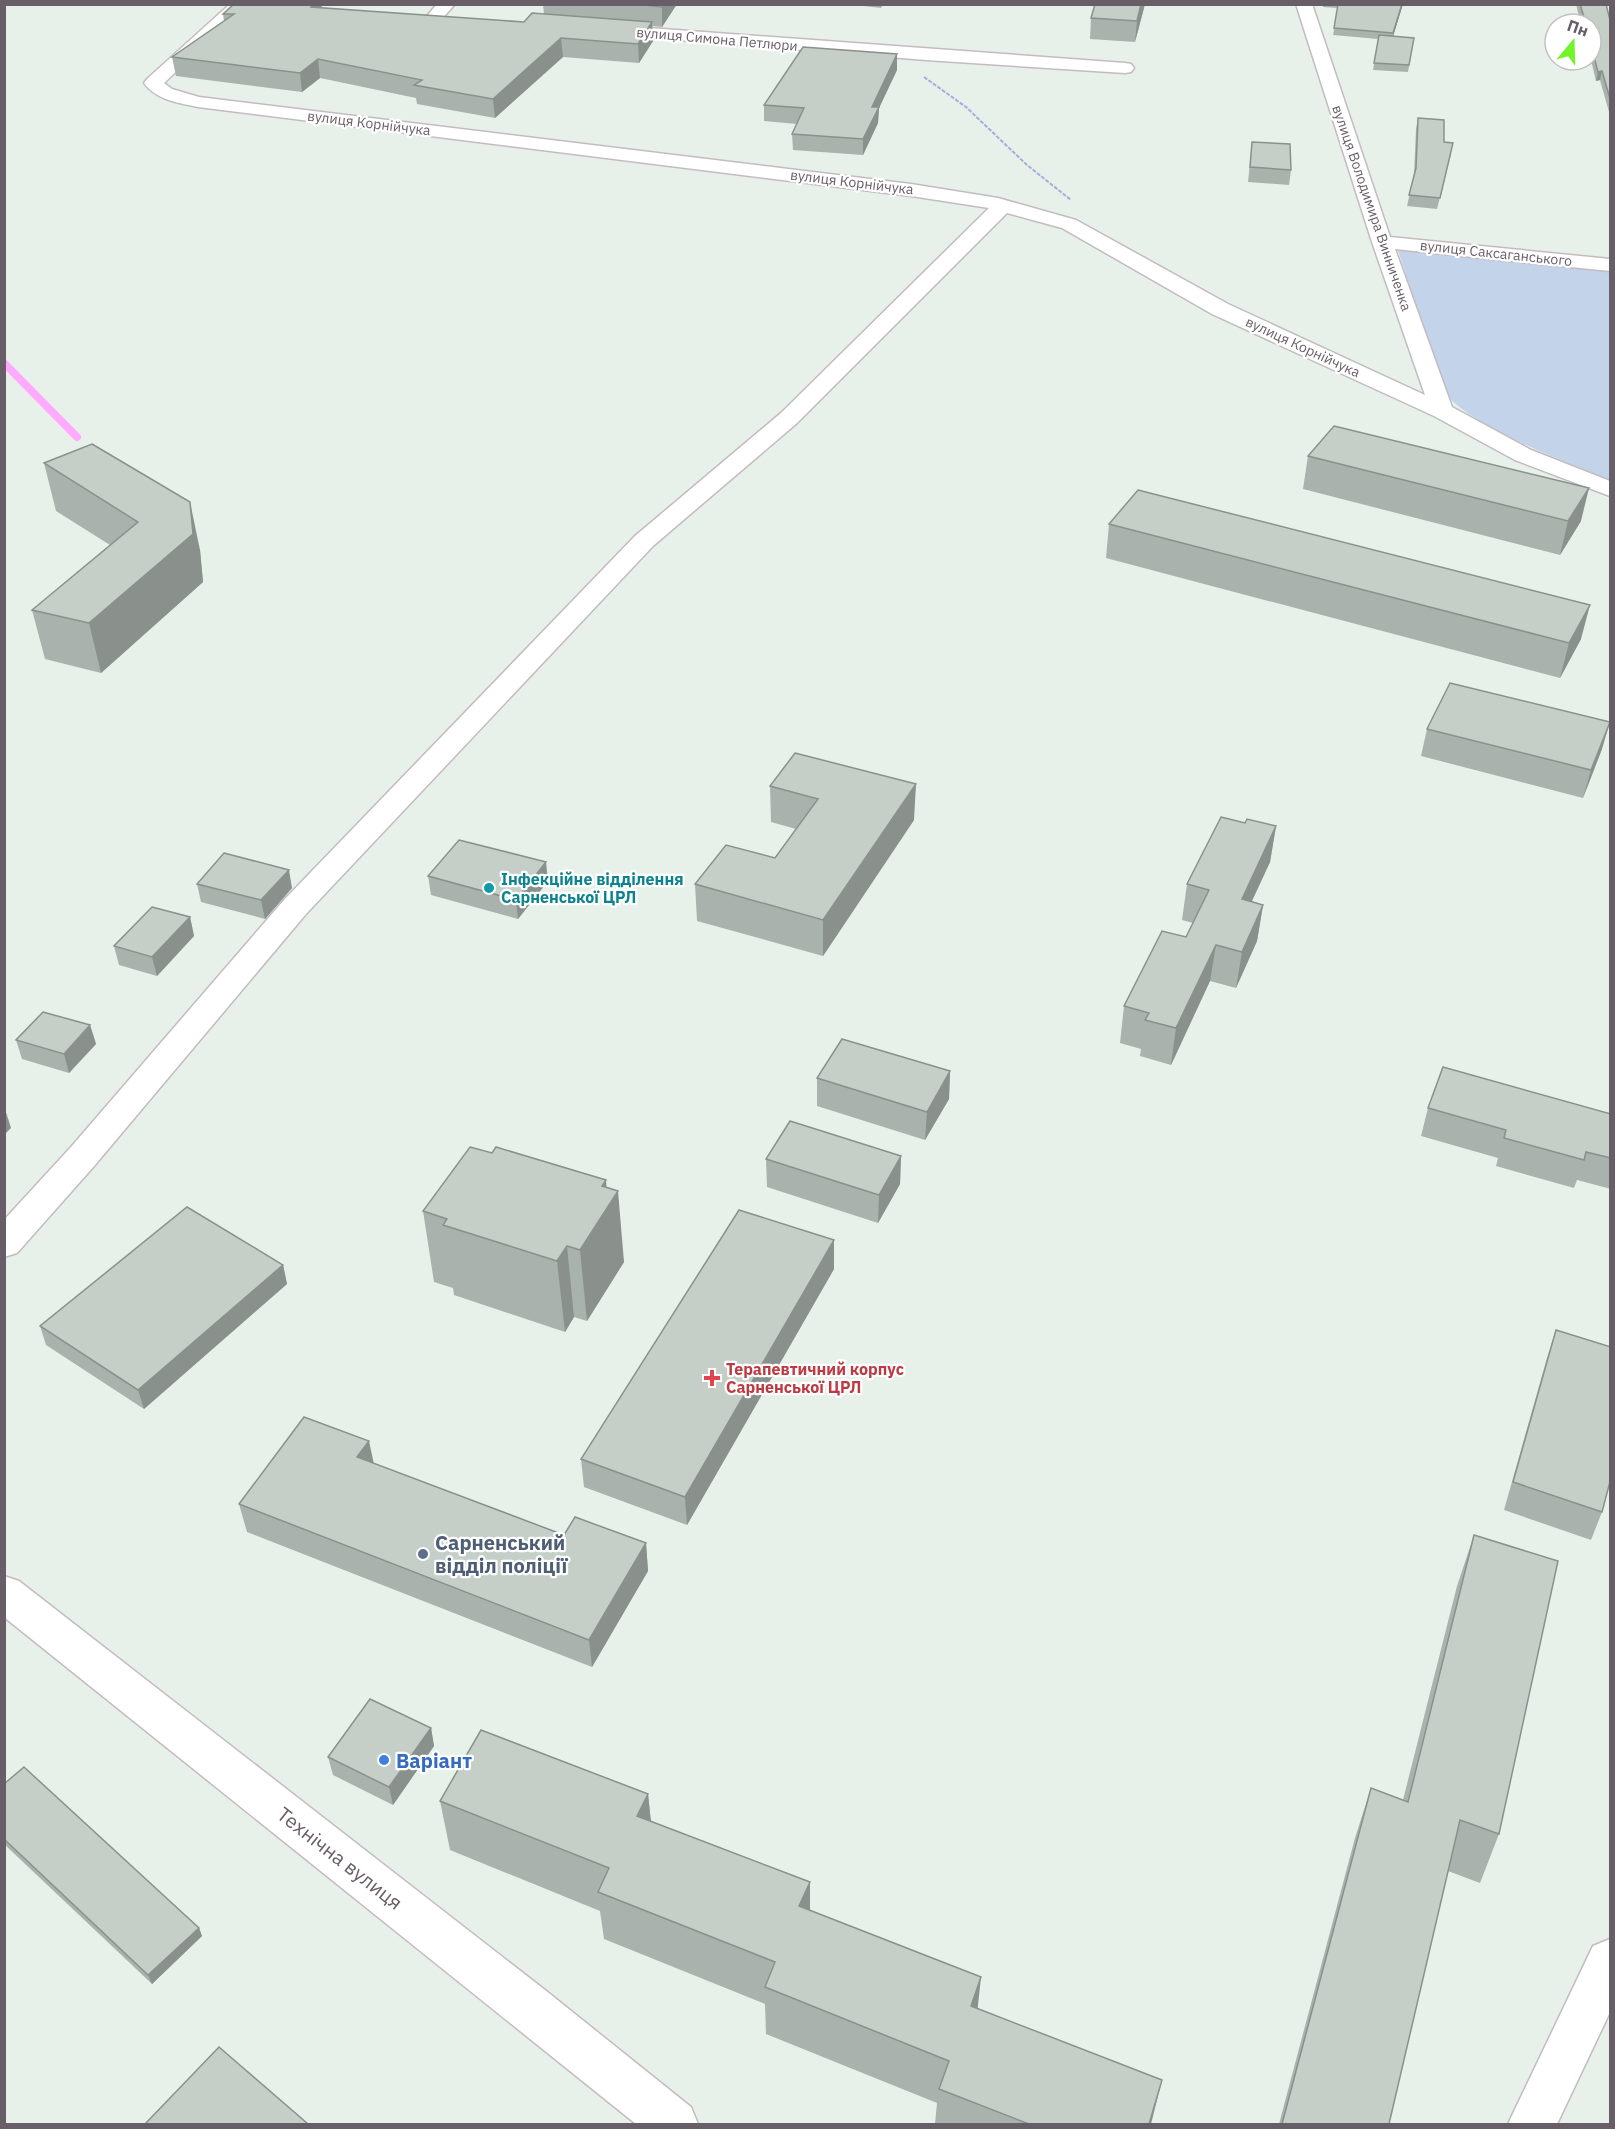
<svg xmlns="http://www.w3.org/2000/svg" width="1615" height="2129" font-family="'IBM Plex Sans',sans-serif">
<style>
.green{fill:#c2d3ea}
.lines{fill:none;stroke-linecap:round;stroke-linejoin:round}
.stream{stroke:#ffa9ff;stroke-width:8}
.street-casing{stroke:#c3bbc1;stroke-width:3}
.path{stroke:#a4aedc;stroke-width:2;stroke-dasharray:4 1.5;stroke-linecap:butt}
.street{fill:#fff;fill-rule:evenodd}
.wall{fill:#a9b2ac}
.shaded-wall{fill:#8a918c}
.building{fill:#c5cfc8;stroke:#8a918c;stroke-width:1.5}
.culture-dot{fill:#0f9aa8;stroke:#fff;stroke-width:2}
.health-dot{fill:#e0444e;stroke:#fff;stroke-width:2}
.service-dot{fill:#5c6f8a;stroke:#fff;stroke-width:2}
.shop-dot{fill:#3f7fe0;stroke:#fff;stroke-width:2}
.labels{text-anchor:middle;dominant-baseline:central;stroke-width:4.5;stroke-linejoin:round;paint-order:stroke}
.far-street-label{font-size:14px;fill:#685e67;stroke:#fff}
.culture-label{font-size:16px;font-weight:bold;fill:#0d838f;stroke:#fff;text-anchor:start}
.health-label{font-size:16px;font-weight:bold;fill:#be3a42;stroke:#fff;text-anchor:start}
.near-service-label{font-size:20px;font-weight:bold;fill:#4e5e75;stroke:#fff;text-anchor:start}
.near-shop-label{font-size:20px;font-weight:bold;fill:#366cbe;stroke:#fff;text-anchor:start}
.near-street-label{font-size:20px;fill:#685e67;stroke:#fff}
</style>
<rect width="100%" height="100%" fill="#e7f1ea"/>
<path class="green" d="M 1397,247 L 1610,270 L 1610,480 C 1562,460 1479,431 1444,393 Z"/>
<g class="lines">
<path class="stream" d="M 4,363 L 77,437"/>
<g class="street-casing">
<g id="street">
<path d="M 230,4 L 248,4 L 164,83 L 172,89 L 199,97 L 911,184 L 998,198 L 1076,220 L 1228,304 L 1425,395 L 1372,242 L 1296,4 L 1312,4 L 1390,237 L 1610,259 L 1610,271 L 1395,249 L 1452,407 L 1531,450 L 1610,481 L 1610,496 L 1515,460 L 1434,416 L 1212,314 L 1062,228 L 1007,213 L 797,423 L 653,546 L 306,914 L 95,1165 L 17,1253 L 4,1257 L 4,1220 L 71,1147 L 284,900 L 635,536 L 781,413 L 989,208 L 911,196 L 198,107 C 179,103 156,100 144,83 L 147,79 Z"/>
<path d="M 437,4 L 455,4 L 441,20 L 429,20 L 427,16 Z"/>
<path d="M 609,25 L 1125,63 L 1131,64 L 1134,68 L 1131,72 L 1125,73 L 926,60 L 603,34 L 600,30 L 603,26 Z"/>
<path d="M 4,1576 L 19,1581 L 545,1990 L 691,2107 L 698,2124 L 636,2124 L 4,1617 Z"/>
<path d="M 1610,1939 L 1610,2012 L 1557,2124 L 1508,2124 L 1593,1946 Z"/>
</g>
</g>
<path class="path" d="M 924,77 L 966,107 L 1027,165 L 1071,200"/>
<use href="#street" class="street"/>
</g>
<g class="wall">
<path d="M 234,4 L 321,4 L 322,8 L 524,22 L 544,14 L 543,4 L 677,4 L 662,27 L 652,26 L 653,41 L 639,63 L 563,57 L 495,118 L 417,104 L 416,98 L 320,78 L 302,92 L 176,76 L 172,57 L 224,21 L 223,14 Z"/>
<path d="M 846,4 L 883,4 L 881,8 Z"/>
<path d="M 1095,4 L 1145,4 L 1135,42 L 1090,39 L 1091,18 Z"/>
<path d="M 1323,4 L 1403,4 L 1393,36 L 1414,38 L 1408,72 L 1373,70 L 1378,39 L 1333,35 L 1338,8 L 1323,7 Z"/>
<path d="M 1576,4 L 1606,4 L 1611,24 L 1611,122 L 1609,112 L 1600,80 L 1596,81 L 1591,60 L 1591,24 L 1581,24 Z"/>
<path d="M 897,70 L 879,108 L 878,123 L 863,155 L 793,150 L 792,134 L 797,124 L 764,121 L 764,105 Z"/>
<path d="M 1418,118 L 1444,142 L 1451,154 L 1437,209 L 1407,206 L 1414,175 L 1416,129 Z"/>
<path d="M 1252,142 L 1291,170 L 1289,185 L 1248,182 Z"/>
<path d="M 1308,456 L 1581,521 L 1560,555 L 1303,489 Z"/>
<path d="M 44,463 L 200,550 L 203,582 L 101,673 L 45,659 L 32,610 L 110,545 L 56,511 Z"/>
<path d="M 1109,524 L 1581,639 L 1560,678 L 1106,558 Z"/>
<path d="M 1427,729 L 1602,749 L 1583,798 L 1421,756 Z"/>
<path d="M 770,786 L 914,820 L 823,956 L 697,921 L 695,884 L 775,858 L 796,829 L 771,822 Z"/>
<path d="M 1245,823 L 1276,826 L 1270,862 L 1252,901 L 1263,905 L 1257,941 L 1236,988 L 1210,981 L 1171,1065 L 1140,1056 L 1141,1049 L 1120,1043 L 1124,1006 L 1186,937 L 1193,923 L 1182,920 L 1187,884 Z"/>
<path d="M 428,876 L 548,881 L 518,919 L 431,895 Z"/>
<path d="M 197,884 L 292,888 L 265,919 L 201,902 Z"/>
<path d="M 190,917 L 194,936 L 157,976 L 119,965 L 114,946 Z"/>
<path d="M 90,1025 L 96,1044 L 69,1073 L 22,1059 L 16,1040 Z"/>
<path d="M 950,1071 L 949,1099 L 925,1140 L 817,1106 L 817,1078 Z"/>
<path d="M 1428,1108 L 1611,1114 L 1611,1189 L 1577,1180 L 1574,1188 L 1496,1166 L 1498,1158 L 1421,1136 Z"/>
<path d="M 901,1156 L 900,1184 L 878,1223 L 767,1187 L 766,1159 Z"/>
<path d="M 607,1188 L 624,1262 L 587,1321 L 574,1317 L 565,1332 L 454,1295 L 453,1288 L 434,1282 L 423,1211 Z"/>
<path d="M 834,1240 L 834,1269 L 687,1525 L 584,1487 L 581,1459 Z"/>
<path d="M 283,1265 L 287,1284 L 144,1409 L 46,1345 L 40,1326 Z"/>
<path d="M 1556,1330 L 1602,1512 L 1591,1540 L 1504,1510 L 1547,1358 Z"/>
<path d="M 374,1464 L 564,1535 L 646,1543 L 648,1571 L 592,1667 L 247,1532 L 239,1504 Z"/>
<path d="M 1474,1535 L 1499,1834 L 1480,1883 L 1448,1871 L 1389,2124 L 1279,2124 L 1355,1838 L 1371,1788 L 1403,1800 L 1457,1586 Z"/>
<path d="M 431,1728 L 434,1746 L 393,1805 L 333,1775 L 328,1757 Z"/>
<path d="M 4,1784 L 199,1928 L 202,1936 L 152,1984 L 4,1844 Z"/>
<path d="M 648,1794 L 651,1821 L 810,1882 L 810,1911 L 977,2009 L 1151,2124 L 935,2124 L 937,2103 L 766,2034 L 765,2004 L 604,1939 L 600,1911 L 450,1850 L 440,1801 Z"/>
</g>
<g class="shaded-wall">
<path d="M 313,4 L 321,4 L 323,15 L 311,7 Z"/>
<path d="M 663,4 L 677,4 L 662,27 L 662,7 Z"/>
<path d="M 1141,4 L 1145,4 L 1135,42 L 1137,21 Z"/>
<path d="M 1402,4 L 1403,4 L 1392,40 L 1393,33 Z"/>
<path d="M 652,22 L 653,41 L 639,63 L 638,44 Z"/>
<path d="M 561,38 L 563,57 L 495,118 L 493,99 Z"/>
<path d="M 897,54 L 897,70 L 879,108 L 878,123 L 863,155 L 863,139 L 872,107 Z"/>
<path d="M 318,59 L 320,78 L 302,92 L 300,73 Z"/>
<path d="M 1602,71 L 1600,80 L 1596,81 L 1598,72 Z"/>
<path d="M 1589,488 L 1581,521 L 1560,555 L 1568,521 Z"/>
<path d="M 190,502 L 200,550 L 203,582 L 101,673 L 89,623 Z"/>
<path d="M 1590,605 L 1581,639 L 1560,678 L 1569,643 Z"/>
<path d="M 1610,722 L 1602,749 L 1583,798 L 1591,770 Z"/>
<path d="M 916,784 L 914,820 L 823,956 L 823,920 Z"/>
<path d="M 1276,826 L 1270,862 L 1236,935 L 1242,899 Z"/>
<path d="M 546,862 L 548,881 L 518,919 L 516,900 Z"/>
<path d="M 289,870 L 292,888 L 265,919 L 261,900 Z"/>
<path d="M 1263,905 L 1257,941 L 1236,988 L 1242,952 Z"/>
<path d="M 190,917 L 194,936 L 157,976 L 152,957 Z"/>
<path d="M 1216,945 L 1210,981 L 1171,1065 L 1176,1028 Z"/>
<path d="M 90,1025 L 96,1044 L 69,1073 L 64,1054 Z"/>
<path d="M 950,1071 L 949,1099 L 925,1140 L 927,1112 Z"/>
<path d="M 5,1109 L 11,1128 L 4,1135 L 4,1110 Z"/>
<path d="M 901,1156 L 900,1184 L 878,1223 L 879,1195 Z"/>
<path d="M 606,1180 L 608,1206 L 618,1191 L 624,1262 L 587,1321 L 580,1250 L 602,1186 Z"/>
<path d="M 834,1240 L 834,1269 L 687,1525 L 685,1497 Z"/>
<path d="M 567,1246 L 574,1317 L 565,1332 L 557,1261 Z"/>
<path d="M 283,1265 L 287,1284 L 144,1409 L 138,1390 Z"/>
<path d="M 369,1441 L 375,1469 L 357,1457 Z"/>
<path d="M 646,1543 L 648,1571 L 592,1667 L 589,1640 Z"/>
<path d="M 431,1728 L 434,1746 L 393,1805 L 389,1787 Z"/>
<path d="M 648,1794 L 653,1843 L 637,1816 Z"/>
<path d="M 810,1882 L 810,1930 L 799,1906 Z"/>
<path d="M 199,1928 L 202,1936 L 152,1984 L 148,1975 Z"/>
<path d="M 981,1977 L 976,2024 L 971,2006 Z"/>
<path d="M 1162,2080 L 1151,2124 L 1149,2124 Z"/>
</g>
<g class="building">
<path d="M 234,4 L 313,4 L 311,7 L 524,22 L 532,13 L 652,22 L 638,44 L 561,38 L 493,99 L 414,85 L 422,80 L 318,59 L 300,73 L 172,57 L 234,14 L 223,14 Z"/>
<path d="M 635,4 L 663,4 L 662,7 Z"/>
<path d="M 1095,4 L 1141,4 L 1137,21 L 1091,18 Z"/>
<path d="M 1338,4 L 1402,4 L 1393,33 L 1334,28 Z"/>
<path d="M 1580,4 L 1606,4 L 1611,24 L 1611,102 L 1602,71 L 1598,72 L 1591,45 L 1591,24 L 1586,24 Z"/>
<path d="M 1379,35 L 1414,38 L 1409,65 L 1374,63 Z"/>
<path d="M 803,47 L 897,54 L 872,107 L 879,107 L 863,139 L 792,134 L 804,108 L 764,105 Z"/>
<path d="M 1418,118 L 1444,120 L 1444,142 L 1453,143 L 1440,198 L 1409,195 L 1416,168 Z"/>
<path d="M 1252,142 L 1290,144 L 1291,170 L 1250,167 Z"/>
<path d="M 1334,426 L 1589,488 L 1568,521 L 1308,456 Z"/>
<path d="M 92,444 L 190,502 L 193,534 L 89,623 L 32,610 L 138,522 L 44,463 Z"/>
<path d="M 1138,490 L 1590,605 L 1569,643 L 1109,524 Z"/>
<path d="M 1450,683 L 1610,722 L 1591,770 L 1427,729 Z"/>
<path d="M 795,753 L 916,784 L 823,920 L 695,884 L 726,845 L 775,858 L 818,799 L 770,786 Z"/>
<path d="M 1221,817 L 1245,823 L 1247,819 L 1276,826 L 1242,899 L 1263,905 L 1242,952 L 1216,945 L 1176,1028 L 1145,1020 L 1149,1013 L 1124,1006 L 1162,931 L 1186,937 L 1209,890 L 1187,884 Z"/>
<path d="M 459,840 L 546,862 L 516,900 L 428,876 Z"/>
<path d="M 224,853 L 289,870 L 261,900 L 197,884 Z"/>
<path d="M 152,907 L 190,917 L 152,957 L 114,946 Z"/>
<path d="M 43,1012 L 90,1025 L 64,1054 L 16,1040 Z"/>
<path d="M 842,1039 L 950,1071 L 927,1112 L 817,1078 Z"/>
<path d="M 1443,1067 L 1611,1114 L 1611,1158 L 1586,1152 L 1584,1160 L 1504,1138 L 1506,1130 L 1428,1108 Z"/>
<path d="M 790,1121 L 901,1156 L 879,1195 L 766,1159 Z"/>
<path d="M 470,1147 L 492,1153 L 496,1147 L 606,1180 L 602,1186 L 618,1191 L 580,1250 L 567,1246 L 557,1261 L 443,1225 L 447,1219 L 423,1211 Z"/>
<path d="M 187,1207 L 283,1265 L 138,1390 L 40,1326 Z"/>
<path d="M 739,1210 L 834,1240 L 685,1497 L 581,1459 Z"/>
<path d="M 1556,1330 L 1611,1347 L 1611,1478 L 1602,1512 L 1513,1482 Z"/>
<path d="M 304,1417 L 369,1441 L 357,1457 L 564,1535 L 575,1517 L 646,1543 L 589,1640 L 239,1504 Z"/>
<path d="M 1474,1535 L 1558,1561 L 1499,1834 L 1460,1820 L 1389,2124 L 1282,2124 L 1371,1788 L 1408,1802 Z"/>
<path d="M 370,1699 L 431,1728 L 389,1787 L 328,1757 Z"/>
<path d="M 481,1730 L 648,1794 L 637,1816 L 810,1882 L 799,1906 L 981,1977 L 971,2006 L 1162,2080 L 1149,2124 L 1029,2124 L 939,2089 L 949,2061 L 765,1987 L 775,1962 L 598,1892 L 609,1868 L 440,1801 Z"/>
<path d="M 24,1767 L 199,1928 L 148,1975 L 4,1839 L 4,1784 Z"/>
<path d="M 219,2047 L 308,2124 L 145,2124 Z"/>
</g>
<circle class="culture-dot" cx="489" cy="888" r="6"/>
<path class="health-dot" d="M709 1369h6v6h6v6h-6v6h-6v-6h-6v-6h6z"/>
<circle class="service-dot" cx="423" cy="1554" r="6"/>
<circle class="shop-dot" cx="384" cy="1760" r="6"/>
<g class="labels">
<g class="far-street-label">
<text transform="translate(717 39) rotate(5)">вулиця Симона Петлюри</text>
<text transform="translate(369 123) rotate(7)">вулиця Корнійчука</text>
<text transform="translate(852 182) rotate(7)">вулиця Корнійчука</text>
<text transform="translate(1372 208) rotate(71)">вулиця Володимира Винниченка</text>
<text transform="translate(1496 253) rotate(6)">вулиця Саксаганського</text>
<text transform="translate(1303 347) rotate(25)">вулиця Корнійчука</text>
</g>
<g class="culture-label">
<text x="501" y="879">Інфекційне відділення<tspan x="501" dy="18">Сарненської ЦРЛ</tspan></text>
</g>
<g class="health-label">
<text x="726" y="1369">Терапевтичний корпус<tspan x="726" dy="18">Сарненської ЦРЛ</tspan></text>
</g>
<g class="near-service-label">
<text x="435" y="1542">Сарненський<tspan x="435" dy="23">відділ поліції</tspan></text>
</g>
<g class="near-shop-label">
<text x="396" y="1760">Варіант</text>
</g>
<g class="near-street-label">
<text transform="translate(340 1858) rotate(38)">Технічна вулиця</text>
</g>
</g>
<rect width="1615" height="2129" fill="none" stroke="#685e67" stroke-width="12"/>
<g transform="translate(1573 42) rotate(19)"><circle r="28" fill="#ffffff" stroke="#c3bfc2" stroke-width="1.5"/>
<path d="M0-4.5L10 22L0 15L-10 22Z" fill="#72f42a"/>
<text y="-9" font-size="16" font-weight="bold" text-anchor="middle" fill="#685e67">Пн</text>
</g>
</svg>
